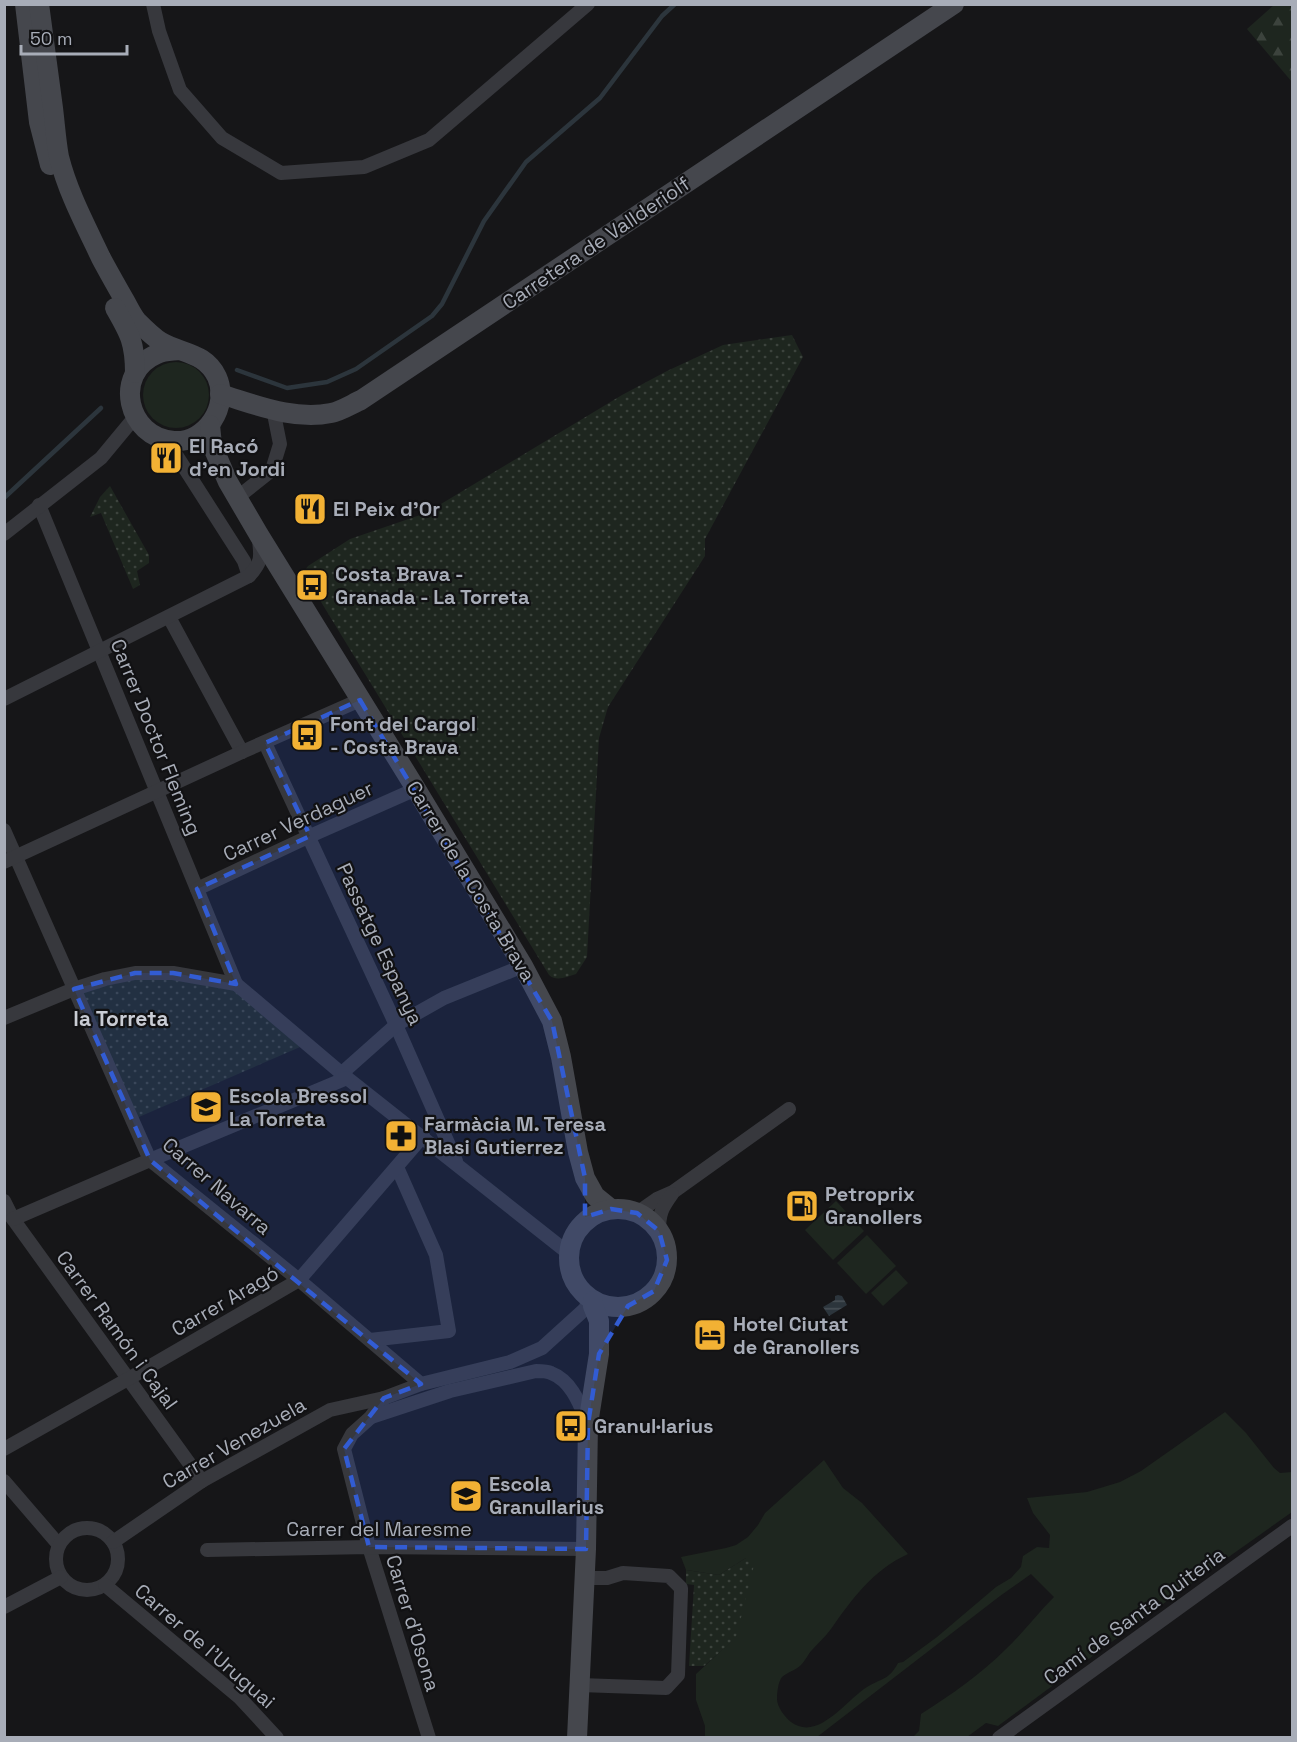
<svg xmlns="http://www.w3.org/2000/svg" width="1297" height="1742" font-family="'Space Grotesk',sans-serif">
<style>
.grass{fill:#1e261f}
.forest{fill:url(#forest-firs)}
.park{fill:url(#park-dots)}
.water{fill:url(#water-rules)}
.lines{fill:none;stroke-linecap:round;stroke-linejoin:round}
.stream{stroke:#2c353c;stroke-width:4.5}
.street{stroke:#37383d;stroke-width:14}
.secondary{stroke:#45474d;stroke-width:20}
.marked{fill:#325cd3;fill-opacity:0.2;stroke:#325cd3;stroke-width:4.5;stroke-dasharray:12 8;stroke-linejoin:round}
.labels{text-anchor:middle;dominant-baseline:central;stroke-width:4.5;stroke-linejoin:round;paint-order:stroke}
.street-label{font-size:20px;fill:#a8adb8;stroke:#111113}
.poi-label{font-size:20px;font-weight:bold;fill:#a8adb8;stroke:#111113;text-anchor:start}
.neighbourhood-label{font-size:21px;font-weight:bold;fill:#c9ccd4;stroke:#111113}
</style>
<defs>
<pattern id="forest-firs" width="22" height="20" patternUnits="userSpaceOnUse" patternTransform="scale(1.5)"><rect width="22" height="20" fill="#1e261f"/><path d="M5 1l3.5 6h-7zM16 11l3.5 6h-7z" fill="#3c433d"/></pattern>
<pattern id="park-dots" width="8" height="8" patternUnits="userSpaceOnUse" patternTransform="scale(1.5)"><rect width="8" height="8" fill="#1e261f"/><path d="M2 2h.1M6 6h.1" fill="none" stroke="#3c433d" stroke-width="1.8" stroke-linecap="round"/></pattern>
<pattern id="water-rules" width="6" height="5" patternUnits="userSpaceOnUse" patternTransform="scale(1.5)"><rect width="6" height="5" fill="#2c353c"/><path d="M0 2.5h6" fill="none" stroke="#485056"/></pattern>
</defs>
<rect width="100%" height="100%" fill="#161618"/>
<g class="grass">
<circle cx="176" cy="395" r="33"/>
<path d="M 836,1201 L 864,1231 L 833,1260 L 805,1230 Z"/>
<path d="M 867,1235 L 896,1266 L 866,1294 L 837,1263 Z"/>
<path d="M 896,1270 L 908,1283 L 883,1306 L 871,1293 Z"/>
<path d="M 1225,1412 L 1246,1433 L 1274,1468 L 1280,1473 L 1292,1472 L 1292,1512 L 1182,1590 L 998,1726 L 986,1723 L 967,1737 L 913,1737 L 919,1731 L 921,1714 C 951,1695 981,1674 1006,1649 C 1023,1633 1037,1614 1054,1597 L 1031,1574 L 1000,1596 L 817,1737 L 705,1738 L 705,1726 L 696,1700 L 696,1674 L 736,1637 L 746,1558 L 719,1575 L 686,1570 L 681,1557 L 726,1548 L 736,1545 L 748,1537 L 758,1525 L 765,1513 L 824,1460 L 843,1488 L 862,1503 L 908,1554 C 873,1570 852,1599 831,1629 C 825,1637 818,1643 812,1650 C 808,1654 806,1660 801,1665 C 796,1670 788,1672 782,1677 C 778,1682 777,1693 777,1699 C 777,1707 785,1717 791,1722 C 818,1742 845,1701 867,1687 C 882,1678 889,1680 898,1663 L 903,1662 L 937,1637 L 996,1587 L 1011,1578 L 1021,1567 L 1023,1556 L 1037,1547 L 1049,1548 L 1050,1535 L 1033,1513 L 1027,1498 L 1087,1492 L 1120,1482 L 1141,1471 Z"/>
</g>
<path class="forest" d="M 1274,5 L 1292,5 L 1292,82 L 1247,29 Z"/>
<g class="park">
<path d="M 792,335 L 803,357 L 705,539 L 705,556 L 608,707 L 599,738 L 587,957 L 576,974 C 566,977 557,982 549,975 L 307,579 L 305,570 L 308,566 L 350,539 L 426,513 L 622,395 L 667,371 L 723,345 Z"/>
<path d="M 110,486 L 149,555 L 149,563 L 137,571 L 140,585 L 133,589 L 101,513 L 90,517 L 100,497 Z"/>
<path d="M 135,973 L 236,984 L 307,1044 L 132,1120 L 74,989 Z"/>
<path d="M 746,1558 L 754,1565 L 736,1638 L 704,1666 L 689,1666 L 694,1585 L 686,1584 L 686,1570 L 719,1575 Z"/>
</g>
<path class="water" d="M 838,1295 L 842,1296 L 847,1305 L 829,1316 L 823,1307 L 835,1300 L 835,1296 Z"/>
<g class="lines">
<g class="stream">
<path d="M 237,370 L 287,388 L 327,382 L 356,369 L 432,316 L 442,304 L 484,221 L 526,162 L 600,98 L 662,16 L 675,4"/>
<path d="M 4,498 L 101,408"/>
</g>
<g class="street">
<path d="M 153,4 L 159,31 L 180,90 L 222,138 L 281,173 L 364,167 L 429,140 L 588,4"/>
<path d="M 166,439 L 244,561 L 249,576"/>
<path d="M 238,497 L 272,470 L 280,444 L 273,409"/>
<path d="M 39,505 L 236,984"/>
<path d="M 4,534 L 101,458 L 135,417"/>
<path d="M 169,617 L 242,752"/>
<path d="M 4,699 L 249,576 C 262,562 261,557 259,540"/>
<path d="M 265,743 L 396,1025 L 456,1161"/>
<path d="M 4,830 L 150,1160 L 299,1280 L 421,1384"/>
<path d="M 4,862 L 242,752 L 360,700"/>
<path d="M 197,889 L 310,836 L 416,789"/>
<path d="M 4,1018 L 74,989 L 105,979 L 135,973 L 173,973 L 236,984 L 347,1078 L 567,1252"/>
<path d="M 342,1073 L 396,1025 L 444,998 L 523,966"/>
<path d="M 4,1201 L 13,1219 L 202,1481"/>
<path d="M 637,1213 L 657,1199 L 673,1192 L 789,1109"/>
<path d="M 13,1219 L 150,1160 L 347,1078"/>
<path d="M 659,1231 C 659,1213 662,1208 672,1194"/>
<path d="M 370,1340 L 449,1331 L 436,1255 L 397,1167"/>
<path d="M 384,1398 L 371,1417 L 352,1434 L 344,1449 L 369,1547 L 429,1738"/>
<path d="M 371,1417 L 450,1391 L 536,1371 C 541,1371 547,1371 551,1373 C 572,1381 580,1405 588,1424"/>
<path d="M 4,1449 L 128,1379 L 299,1280 L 423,1136"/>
<path d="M 4,1481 L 59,1545"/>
<circle cx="87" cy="1559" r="31"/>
<path d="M 113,1542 L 202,1481 L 330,1410 L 384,1398 L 421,1384 L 510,1362 L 542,1348 L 585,1309 L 590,1298"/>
<path d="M 207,1550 L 369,1547 L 586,1549"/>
<path d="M 105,1585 L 240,1698 L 277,1738"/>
<path d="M 4,1607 L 61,1577"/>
<path d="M 580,1685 L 666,1688 L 678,1675 L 681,1591 L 681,1588 L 669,1576 L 623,1573 L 607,1578 L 584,1578"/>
<path d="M 999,1738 L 1292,1526"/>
</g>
<g class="secondary">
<path d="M 25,4 L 39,122 L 50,165"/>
<path d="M 39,4 C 44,39 48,73 53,108 C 55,124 56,141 59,157 C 68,193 86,226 101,258 C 109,273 117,287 125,301 C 129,308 132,315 137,321 C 144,328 153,337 161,342 C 182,354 205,352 217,377 C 230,406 206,443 174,441 C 127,438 112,373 157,354 C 163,351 172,351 179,350"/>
<path d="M 115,308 C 130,334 135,343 135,373"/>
<path d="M 220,394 C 254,404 294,421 331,413 C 341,411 352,404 361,400 L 954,4"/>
<path d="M 210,425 L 212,445 L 228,482 L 259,535 L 416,789 L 523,966 L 552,1021 L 561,1057 L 578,1152 L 585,1178 L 595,1196 L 611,1209"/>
<circle cx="618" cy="1258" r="49"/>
<path d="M 577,1738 L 586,1549 L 588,1424 L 599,1354 L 599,1321 L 593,1306 L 593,1301"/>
</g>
</g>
<path class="marked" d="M 360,700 L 552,1021 L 585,1178 L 585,1217 L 611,1209 L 637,1213 L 659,1231 L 667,1260 L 654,1291 L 628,1306 L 599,1354 L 588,1424 L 586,1549 L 369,1547 L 344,1449 L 384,1398 L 421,1384 L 150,1160 L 74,989 L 135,973 L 173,973 L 236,984 L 197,889 L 310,836 L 265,743 Z"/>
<defs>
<g id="restaurant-square" transform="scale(1.725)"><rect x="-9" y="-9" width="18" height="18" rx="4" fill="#f2b134" stroke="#111113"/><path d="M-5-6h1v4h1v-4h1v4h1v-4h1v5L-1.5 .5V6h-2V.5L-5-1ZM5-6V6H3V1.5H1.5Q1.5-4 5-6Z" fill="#111"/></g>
<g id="bus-square" transform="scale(1.725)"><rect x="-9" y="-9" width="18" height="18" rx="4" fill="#f2b134" stroke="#111113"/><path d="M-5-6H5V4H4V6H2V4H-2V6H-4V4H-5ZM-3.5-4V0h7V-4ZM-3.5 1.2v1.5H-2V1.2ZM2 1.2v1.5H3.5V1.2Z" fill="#111"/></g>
<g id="school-square" transform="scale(1.725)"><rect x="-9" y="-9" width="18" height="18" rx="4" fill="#f2b134" stroke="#111113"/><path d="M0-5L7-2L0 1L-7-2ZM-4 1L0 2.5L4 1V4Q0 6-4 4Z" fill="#111"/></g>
<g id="pharmacy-square" transform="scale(1.725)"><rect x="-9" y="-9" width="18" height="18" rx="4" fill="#f2b134" stroke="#111113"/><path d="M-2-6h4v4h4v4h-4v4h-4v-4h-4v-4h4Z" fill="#111"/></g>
<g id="fuel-square" transform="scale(1.725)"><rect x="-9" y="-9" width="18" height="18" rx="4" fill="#f2b134" stroke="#111113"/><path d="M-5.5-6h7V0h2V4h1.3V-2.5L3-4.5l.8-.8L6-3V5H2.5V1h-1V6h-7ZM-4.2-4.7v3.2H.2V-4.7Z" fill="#111"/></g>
<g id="hotel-square" transform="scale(1.725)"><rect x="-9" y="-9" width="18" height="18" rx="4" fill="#f2b134" stroke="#111113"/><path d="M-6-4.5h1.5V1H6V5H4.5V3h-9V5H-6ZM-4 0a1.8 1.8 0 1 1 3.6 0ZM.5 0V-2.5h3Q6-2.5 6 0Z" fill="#111"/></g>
</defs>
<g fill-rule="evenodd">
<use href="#restaurant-square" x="166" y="458"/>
<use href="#restaurant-square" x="310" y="509"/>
<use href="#bus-square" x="312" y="585"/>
<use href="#bus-square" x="307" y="735"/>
<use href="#school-square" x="206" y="1107"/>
<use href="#pharmacy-square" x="401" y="1136"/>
<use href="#fuel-square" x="802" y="1206"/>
<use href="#hotel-square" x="710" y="1335"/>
<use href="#bus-square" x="571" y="1426"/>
<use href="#school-square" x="466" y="1496"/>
</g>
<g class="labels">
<g class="street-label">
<text transform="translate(596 243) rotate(-34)">Carretera de Vallderiolf</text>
<text transform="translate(156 737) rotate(68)">Carrer Doctor Fleming</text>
<text transform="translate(298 821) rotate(-25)">Carrer Verdaguer</text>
<text transform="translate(471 881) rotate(59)">Carrer de la Costa Brava</text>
<text transform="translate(380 944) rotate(65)">Passatge Espanya</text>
<text transform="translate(217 1186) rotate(41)">Carrer Navarra</text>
<text transform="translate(225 1301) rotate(-30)">Carrer Aragó</text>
<text transform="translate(117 1330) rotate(54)">Carrer Ramón i Cajal</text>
<text transform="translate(234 1443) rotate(-30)">Carrer Venezuela</text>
<text x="379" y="1529">Carrer del Maresme</text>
<text transform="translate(1134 1616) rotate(-36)">Camí de Santa Quiteria</text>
<text transform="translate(413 1623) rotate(73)">Carrer d'Osona</text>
<text transform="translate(205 1646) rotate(41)">Carrer de l'Uruguai</text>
</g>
<g class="poi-label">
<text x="189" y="446">El Racó<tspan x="189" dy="23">d'en Jordi</tspan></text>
<text x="333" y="509">El Peix d'Or</text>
<text x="335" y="574">Costa Brava -<tspan x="335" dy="23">Granada - La Torreta</tspan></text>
<text x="330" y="724">Font del Cargol<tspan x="330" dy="23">- Costa Brava</tspan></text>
<text x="229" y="1096">Escola Bressol<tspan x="229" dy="23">La Torreta</tspan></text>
<text x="424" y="1124">Farmàcia M. Teresa<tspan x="424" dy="23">Blasi Gutierrez</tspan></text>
<text x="825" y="1194">Petroprix<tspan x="825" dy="23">Granollers</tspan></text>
<text x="733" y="1324">Hotel Ciutat<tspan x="733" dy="23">de Granollers</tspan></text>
<text x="594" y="1426">Granul·larius</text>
<text x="489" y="1484">Escola<tspan x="489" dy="23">Granullarius</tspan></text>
</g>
<g class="neighbourhood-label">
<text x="121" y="1018">la Torreta</text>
</g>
</g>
<rect width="1297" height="1742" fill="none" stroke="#a8adb8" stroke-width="12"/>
<path d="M21 45v9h106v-9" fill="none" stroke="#a8adb8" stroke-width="3"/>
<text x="30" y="45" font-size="18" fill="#a8adb8" stroke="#111113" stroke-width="4.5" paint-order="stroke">50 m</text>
</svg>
